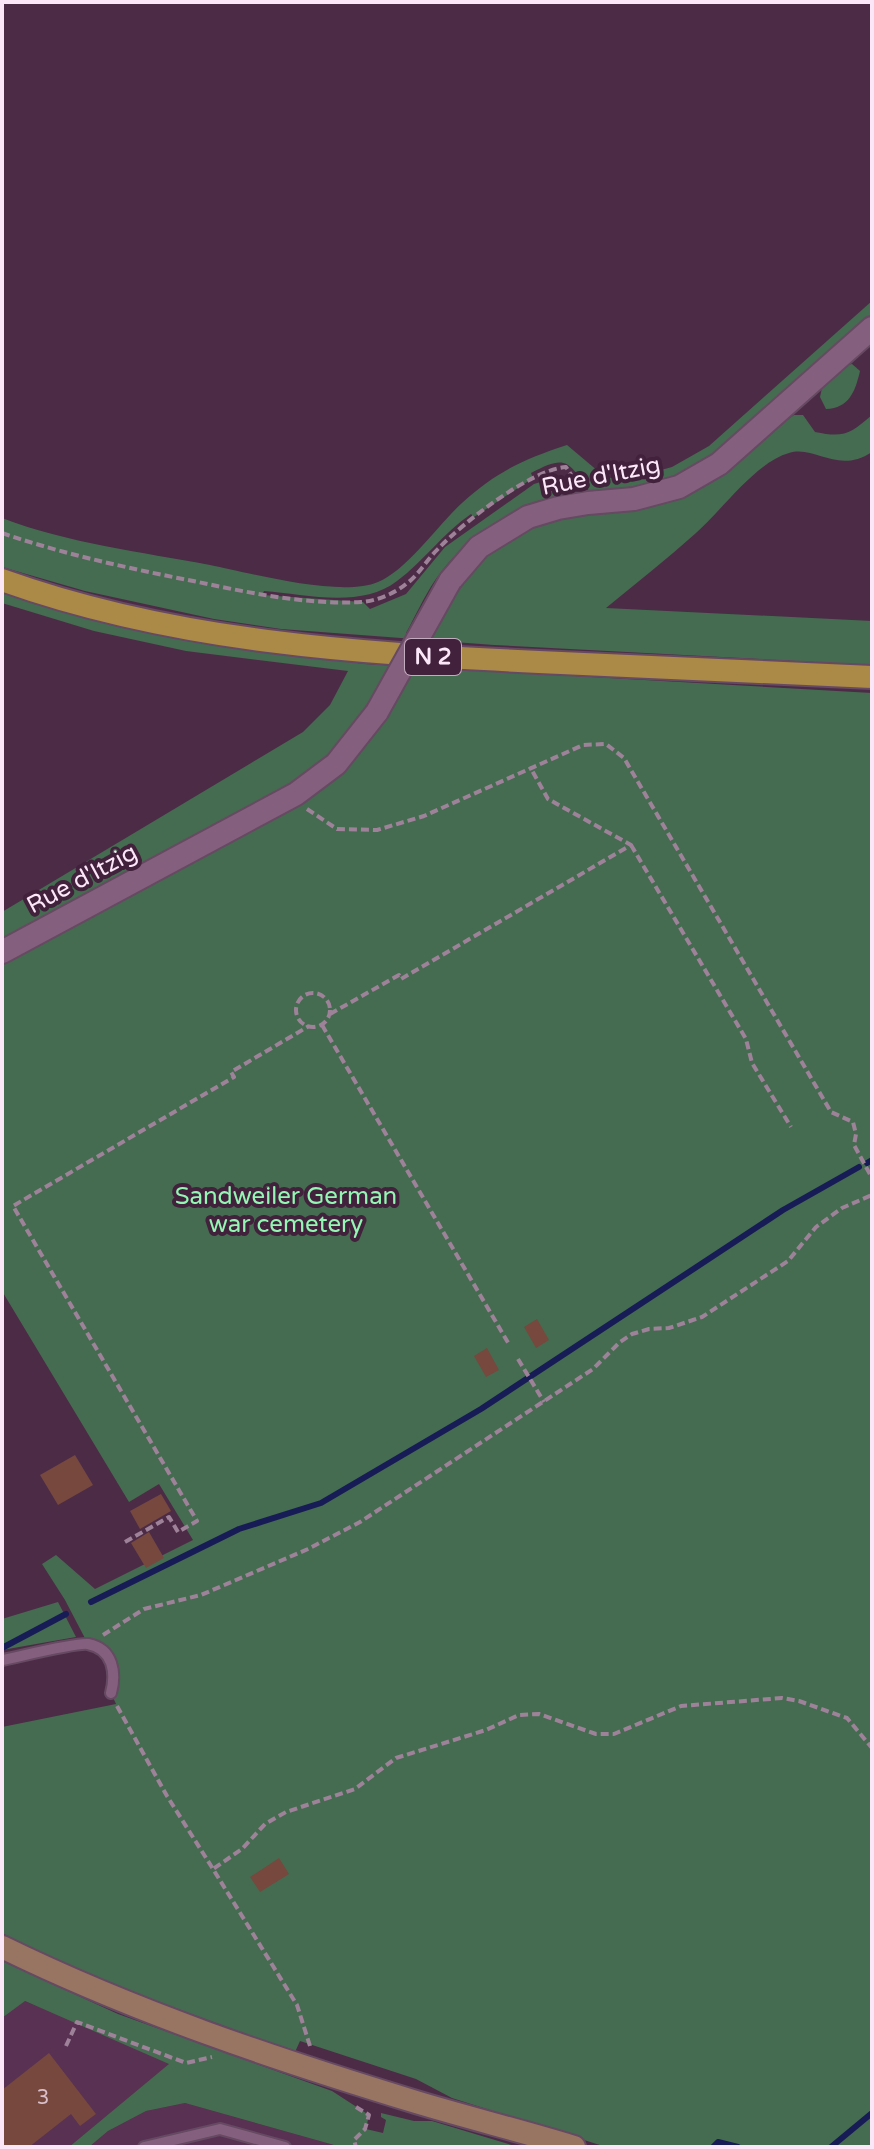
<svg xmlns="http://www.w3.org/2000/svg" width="874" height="2149" font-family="'Varela Round',sans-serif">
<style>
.built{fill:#593152}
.green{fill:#456c50}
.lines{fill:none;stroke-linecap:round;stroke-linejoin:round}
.stream{stroke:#171c56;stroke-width:6}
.building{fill:#76483e}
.service-casing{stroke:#664962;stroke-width:14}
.tertiary-casing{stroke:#664962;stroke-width:26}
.secondary-casing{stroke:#664962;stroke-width:26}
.primary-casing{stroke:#664962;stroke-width:26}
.path{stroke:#9e8299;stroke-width:4;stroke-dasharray:8 4;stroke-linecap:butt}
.service{stroke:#85607e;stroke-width:10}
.tertiary{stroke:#85607e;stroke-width:22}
.secondary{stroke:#987462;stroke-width:22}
.primary{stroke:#ab8946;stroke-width:22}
.tertiary-bridge-casing{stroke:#664962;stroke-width:26;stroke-linecap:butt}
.tertiary-bridge{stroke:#85607e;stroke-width:22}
.labels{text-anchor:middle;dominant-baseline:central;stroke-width:8;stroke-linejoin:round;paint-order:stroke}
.number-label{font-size:20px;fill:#dabfca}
.shield{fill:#41213c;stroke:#c4acc0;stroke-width:2}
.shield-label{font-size:22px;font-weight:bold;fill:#fce7f8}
.street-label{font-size:24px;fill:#fce7f8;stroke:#41213c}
.park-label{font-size:24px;fill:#93f6b2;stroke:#41213c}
</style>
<rect width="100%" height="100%" fill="#4c2b47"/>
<g class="built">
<path d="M 24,2001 L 77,2022 L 170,2064 L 69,2147 L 2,2147 L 2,2018 Z"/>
<path d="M 185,2103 L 341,2147 L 89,2147 L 108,2131 L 146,2111 Z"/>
</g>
<g class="green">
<path d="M 872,301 L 872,317 L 759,419 L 689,472 L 655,487 L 590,492 C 568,461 567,454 531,473 L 533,478 L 474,517 L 471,514 C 443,533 424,561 397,581 C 361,609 305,594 264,591 L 262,595 L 363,602 L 370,609 L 406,594 L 445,547 L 534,484 L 550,479 L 558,479 L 567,492 C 515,512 477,527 441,572 C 427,590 417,613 406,633 L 429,634 C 465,578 496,528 567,515 C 610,508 652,509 693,492 C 733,476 759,439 794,415 L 803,415 L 815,432 C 844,438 850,434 872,415 L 872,452 C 837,475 816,445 789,453 C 756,462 722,510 696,533 C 667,559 636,583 606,608 L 872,621 L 872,665 L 494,645 L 281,629 L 214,619 L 85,591 L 2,567 L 2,518 C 67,543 141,552 210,565 C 250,573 341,598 378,582 C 406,571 438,525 462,503 C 496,472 524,459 567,445 L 605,477 L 625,480 L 672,467 L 709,446 Z"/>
<path d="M 852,364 L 860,371 C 855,392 849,408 826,409 L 820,397 L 822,388 L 847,365 Z"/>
<path d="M 2,592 L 187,641 L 365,664 L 872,693 L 872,2147 L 606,2147 L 452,2098 L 416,2079 L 300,2041 L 295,2052 L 85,1975 L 2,1933 L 2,1727 L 116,1704 L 111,1693 L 113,1662 L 88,1644 L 65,1600 L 42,1564 L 56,1555 L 95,1589 L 193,1540 L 159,1484 L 129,1502 L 2,1291 L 2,912 L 303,732 L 330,705 L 348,671 L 186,651 L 94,631 L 2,603 Z"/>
<path d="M 58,1602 L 76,1637 L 2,1650 L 2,1619 Z"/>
<path d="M 2,1961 L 118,2014 L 332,2091 L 369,2115 L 366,2129 L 383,2133 L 386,2120 L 381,2117 L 381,2113 L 414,2121 L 432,2121 L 518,2147 L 341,2147 L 185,2103 L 146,2111 L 108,2131 L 89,2147 L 69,2147 L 169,2064 L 25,2001 L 2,2018 Z"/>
</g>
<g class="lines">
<g class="stream">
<path d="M 867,1163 L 872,1160"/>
<path d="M 91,1602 L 239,1529 L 321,1503 L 481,1409 L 783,1210 L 859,1167"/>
<path d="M 2,1648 L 66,1614"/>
<path d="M 713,2147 L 718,2142 L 738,2147"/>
<path d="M 831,2147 L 872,2113"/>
</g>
</g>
<g class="building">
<path d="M 537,1319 L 549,1340 L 536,1348 L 524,1327 Z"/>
<path d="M 487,1348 L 499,1370 L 486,1377 L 474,1356 Z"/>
<path d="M 75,1455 L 93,1485 L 58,1505 L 40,1475 Z"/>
<path d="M 161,1494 L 171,1511 L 140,1529 L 130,1511 Z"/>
<path d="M 149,1532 L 164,1558 L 146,1568 L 131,1543 Z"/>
<path d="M 279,1858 L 289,1874 L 260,1892 L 250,1877 Z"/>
<path d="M 49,2053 L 96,2114 L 80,2126 L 71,2114 L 29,2147 L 2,2147 L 2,2090 Z"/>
</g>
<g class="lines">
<g class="service-casing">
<g id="service">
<path d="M 2,1660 C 18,1657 77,1642 88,1644 C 114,1649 116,1674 111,1693"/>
<path d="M 144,2147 L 220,2129 L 285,2147"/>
</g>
</g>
<g class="tertiary-casing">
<g id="tertiary">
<path d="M 450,581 L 479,547 L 528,517 L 558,508 L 588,503 L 634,499 L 679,487 L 719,464 L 872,328"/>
<path d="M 2,952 L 296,794 L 336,764 L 377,712"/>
</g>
</g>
<g class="secondary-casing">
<path id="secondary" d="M 2,1947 C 135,2012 275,2059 416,2102 C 469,2118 522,2131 574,2147"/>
</g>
<g class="primary-casing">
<path id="primary" d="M 2,580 C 175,642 357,653 539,662 C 650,667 761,672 872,677"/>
</g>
<g class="path">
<path d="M 2,533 C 66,555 132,569 198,582 C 250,593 307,605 361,602 C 376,601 394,594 406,584 C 419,575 427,559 439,548 C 464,522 530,470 566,467 L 577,484"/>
<path d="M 307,809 L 337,829 L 377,830 L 424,816 L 583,745 L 606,744 L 624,758 L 831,1112 L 853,1122 L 856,1134 L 854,1145 L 872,1178"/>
<path d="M 631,845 L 746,1039 L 752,1063 L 791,1127"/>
<circle cx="313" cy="1010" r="17"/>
<path d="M 330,1014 L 399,975 L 401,979 L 631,845 L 548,799 L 530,767"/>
<path d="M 322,1025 L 510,1346"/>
<path d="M 518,1359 L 544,1402"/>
<path d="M 125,1542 L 169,1517 L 178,1532 L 197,1521 L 13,1206 L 234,1077 L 231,1072 L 309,1026"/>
<path d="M 103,1635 L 144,1609 L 201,1595 L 308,1549 L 360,1522 L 593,1369 L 620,1342 L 632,1334 L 649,1329 L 669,1328 L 702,1317 L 788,1261 L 816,1227 L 842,1208 L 872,1195"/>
<path d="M 117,1706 L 167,1796 L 213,1869"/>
<path d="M 66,2046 L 77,2022 L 186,2063 L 212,2057"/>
<path d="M 310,2046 L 297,2005 L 213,1869 L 242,1849 L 265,1824 L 286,1812 L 355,1789 L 396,1758 L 486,1730 L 519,1715 L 539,1714 L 596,1734 L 614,1734 L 681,1706 L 782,1698 L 799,1701 L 847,1718 L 872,1748"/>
<path d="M 356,2107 L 369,2115 L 365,2129 L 354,2140 L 356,2147"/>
</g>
<use href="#service" class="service"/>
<use href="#tertiary" class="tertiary"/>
<use href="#secondary" class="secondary"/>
<use href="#primary" class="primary"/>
<g class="tertiary-bridge-casing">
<path id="tertiary-bridge" d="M 377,712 L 450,581"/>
</g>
<use href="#tertiary-bridge" class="tertiary-bridge"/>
</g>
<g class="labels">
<g class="number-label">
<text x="43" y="2098">3</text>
</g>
<rect class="shield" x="405" y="639" width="56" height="36" rx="6"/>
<g class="shield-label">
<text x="433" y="657">N 2</text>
</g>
<g class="street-label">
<text transform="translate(601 476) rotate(-11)">Rue d'Itzig</text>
<text transform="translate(82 879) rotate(-28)">Rue d'Itzig</text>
</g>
<g class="park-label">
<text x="286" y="1196">Sandweiler German<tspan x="286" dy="28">war cemetery</tspan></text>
</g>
</g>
<rect width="874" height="2149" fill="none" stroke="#fce7f8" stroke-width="8"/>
</svg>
